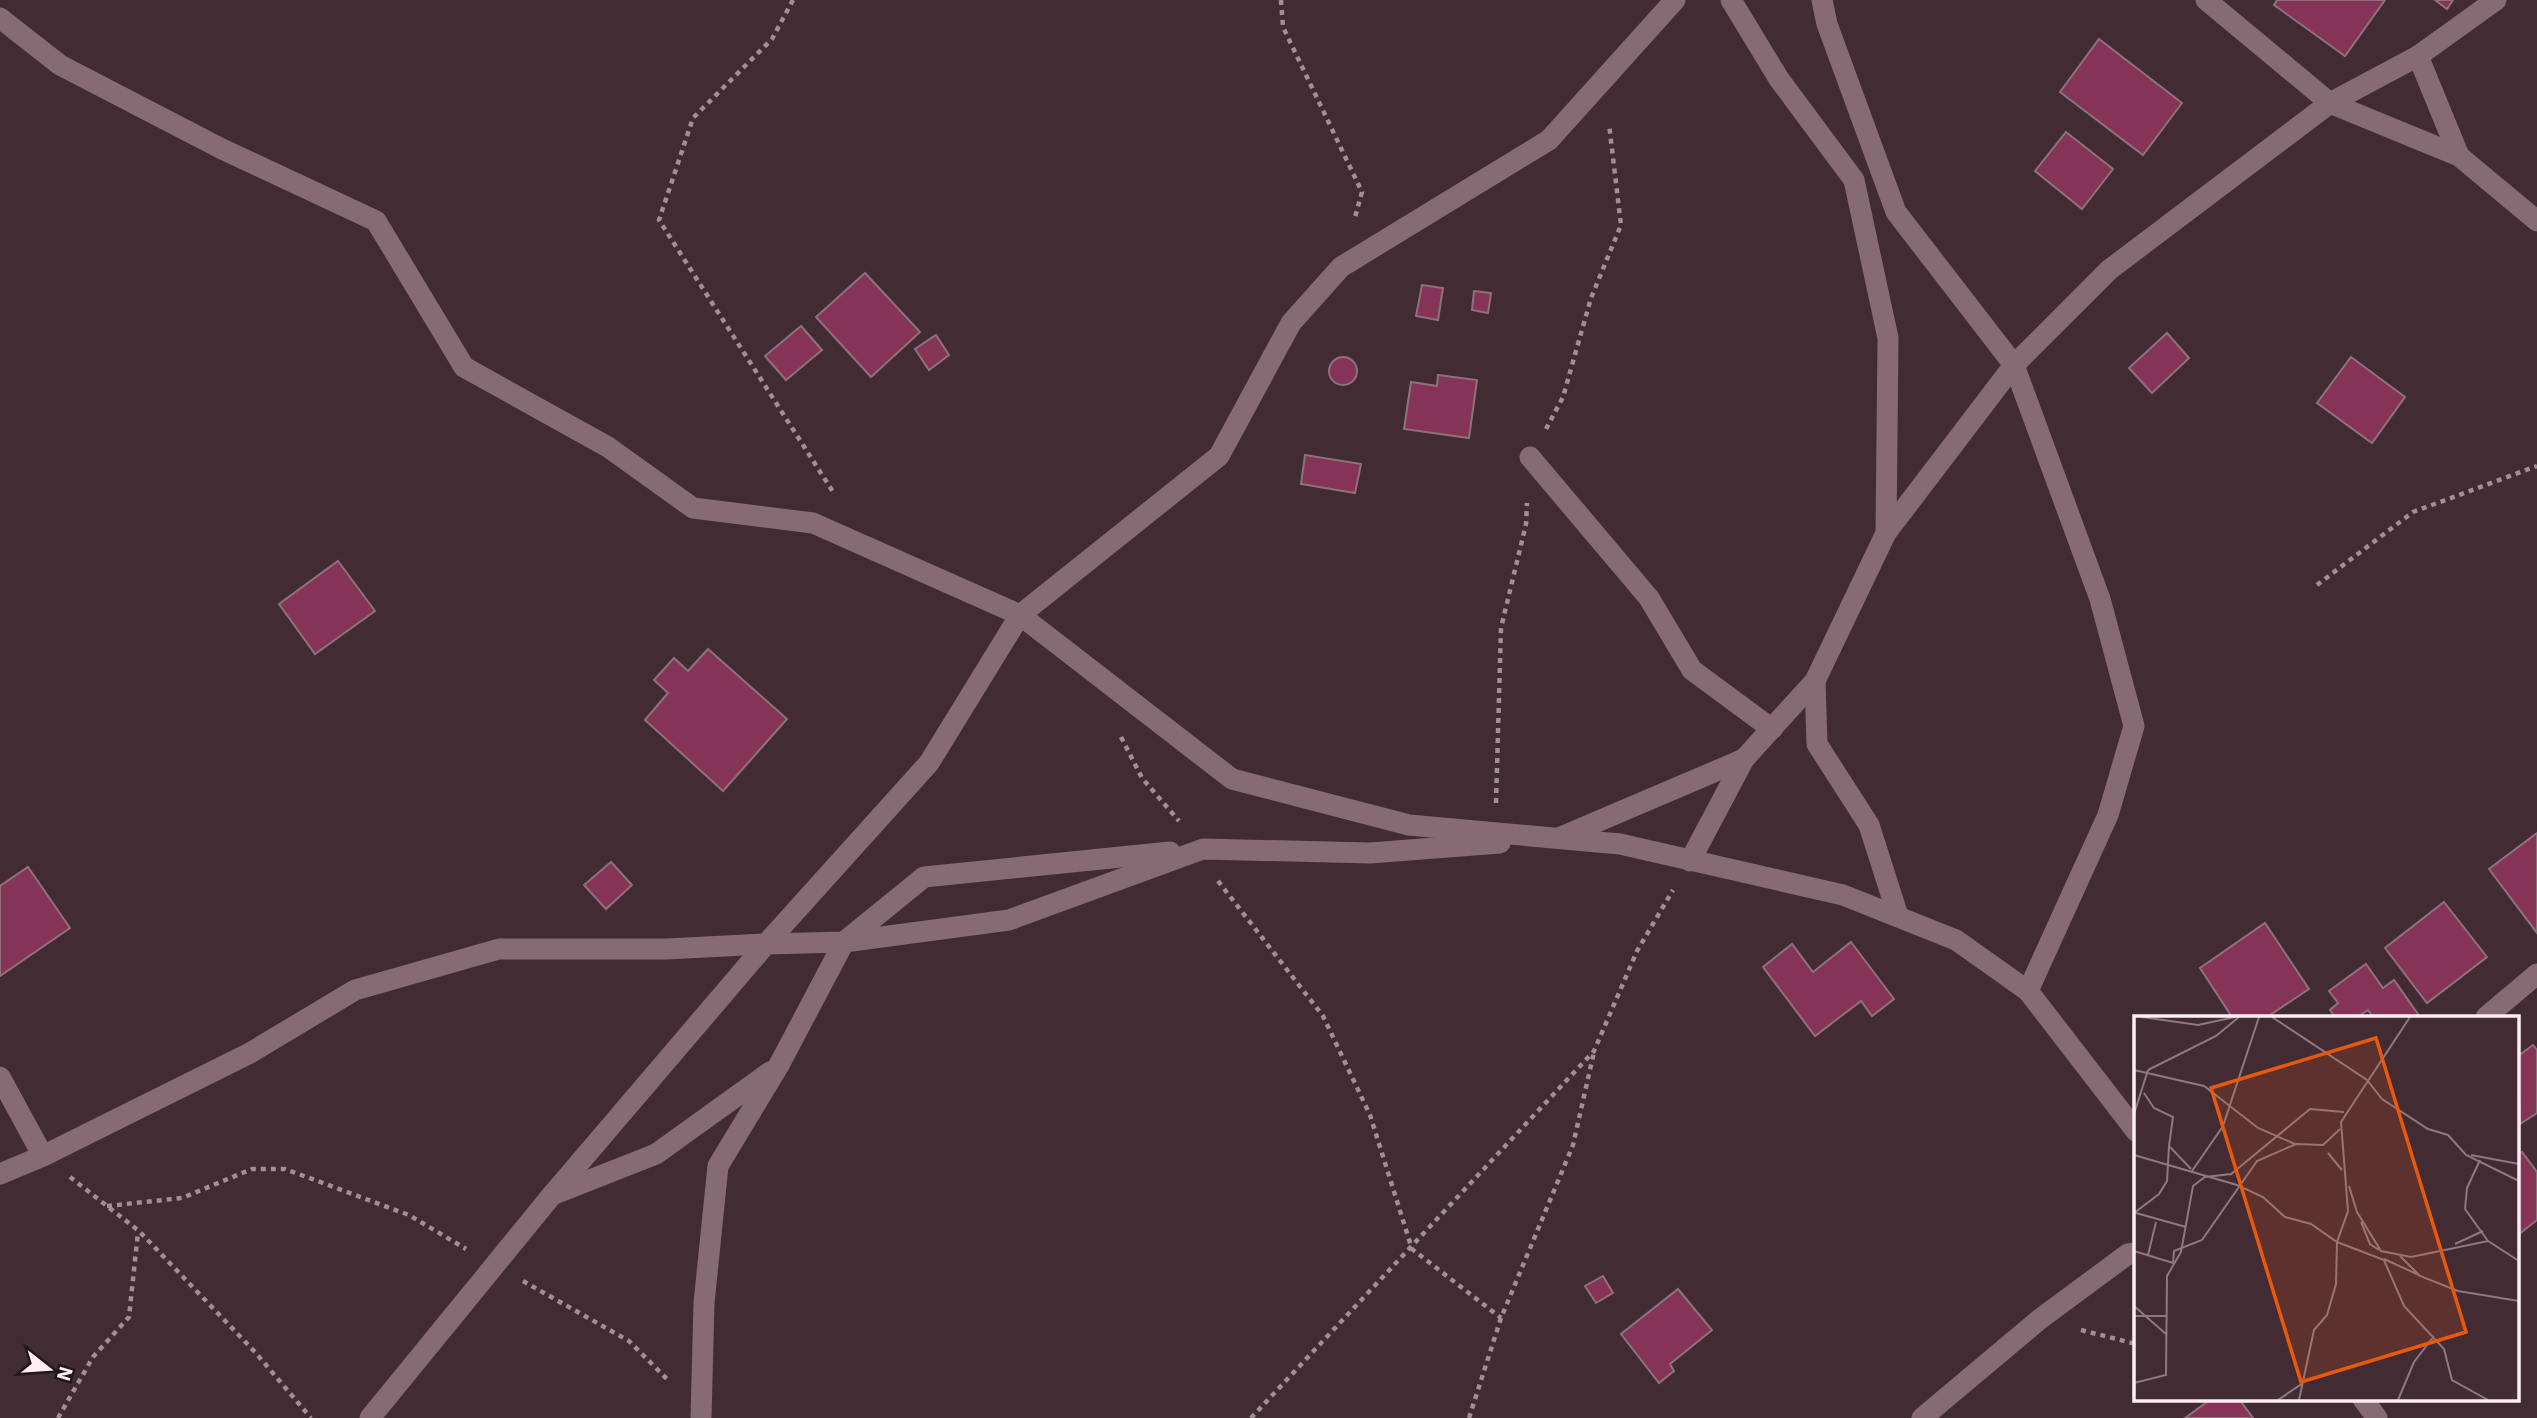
<svg xmlns="http://www.w3.org/2000/svg" width="2537" height="1418" font-family="'IBM Plex Sans',sans-serif">
<style>
.building{fill:#863358;stroke:#8e717b;stroke-width:2}
.lines{fill:none;stroke-linecap:round;stroke-linejoin:round}
.path{stroke:#a28e95;stroke-width:4.5;stroke-dasharray:5 5;stroke-linecap:butt}
.lane{stroke:#866a74;stroke-width:21}
.street{stroke:#866a74;stroke-width:21}
.inset-road{fill:none;stroke:#8e7980;stroke-width:2}
.view{fill:#e8590c;fill-opacity:0.15;stroke:#e8590c;stroke-width:3.5}
.inset-edge{fill:none;stroke:#feeef3;stroke-width:3.5}
</style>
<rect width="100%" height="100%" fill="#432b34"/>
<g class="building">
<path d="M 2277,0 L 2385,0 L 2345,56 L 2274,5 Z"/>
<path d="M 2435,0 L 2453,0 L 2447,9 Z"/>
<path d="M 2099,39 L 2182,103 L 2143,155 L 2060,92 Z"/>
<path d="M 2066,132 L 2113,169 L 2082,209 L 2035,171 Z"/>
<path d="M 865,273 L 920,332 L 871,377 L 816,317 Z"/>
<path d="M 1422,285 L 1443,288 L 1438,320 L 1416,316 Z"/>
<path d="M 1474,291 L 1491,293 L 1488,313 L 1472,310 Z"/>
<path d="M 801,326 L 822,350 L 786,380 L 765,356 Z"/>
<path d="M 2167,333 L 2189,358 L 2152,393 L 2129,368 Z"/>
<path d="M 936,335 L 949,355 L 929,370 L 915,349 Z"/>
<circle cx="1343" cy="371" r="14"/>
<path d="M 2351,357 L 2405,397 L 2372,443 L 2317,403 Z"/>
<path d="M 1438,375 L 1477,380 L 1469,438 L 1404,429 L 1411,382 L 1437,386 Z"/>
<path d="M 1305,455 L 1361,464 L 1355,493 L 1301,484 Z"/>
<path d="M 338,561 L 375,611 L 315,654 L 279,604 Z"/>
<path d="M 708,649 L 787,719 L 723,791 L 645,720 L 668,693 L 654,680 L 674,658 L 688,671 Z"/>
<path d="M 2537,833 L 2537,933 L 2489,869 Z"/>
<path d="M 611,862 L 632,885 L 606,909 L 584,885 Z"/>
<path d="M 28,867 L 70,928 L 0,976 L 0,886 Z"/>
<path d="M 2444,902 L 2487,957 L 2427,1003 L 2385,948 Z"/>
<path d="M 2265,923 L 2309,989 L 2267,1017 L 2232,1017 L 2200,968 Z"/>
<path d="M 1851,942 L 1894,999 L 1872,1016 L 1861,1001 L 1815,1036 L 1763,967 L 1792,944 L 1813,972 Z"/>
<path d="M 2366,964 L 2383,988 L 2394,980 L 2420,1017 L 2373,1017 L 2368,1010 L 2357,1017 L 2335,1017 L 2330,1010 L 2338,1003 L 2329,991 Z"/>
<path d="M 2533,1045 L 2537,1050 L 2537,1113 L 2520,1124 L 2518,1056 Z"/>
<path d="M 2522,1152 L 2537,1172 L 2537,1220 L 2518,1235 L 2518,1155 Z"/>
<path d="M 1603,1276 L 1613,1293 L 1596,1303 L 1585,1286 Z"/>
<path d="M 1678,1289 L 1712,1330 L 1670,1364 L 1674,1371 L 1659,1383 L 1621,1334 Z"/>
<path d="M 2211,1399 L 2239,1399 L 2253,1418 L 2185,1418 Z"/>
</g>
<g class="lines">
<g class="path">
<path d="M 793,0 L 772,39 L 693,118 L 659,220 L 835,495"/>
<path d="M 1281,0 L 1283,27 L 1362,192 L 1354,221"/>
<path d="M 1546,429 L 1563,397 L 1591,298 L 1621,225 L 1609,124"/>
<path d="M 2317,585 L 2413,512 L 2537,466"/>
<path d="M 1121,737 L 1142,778 L 1179,821"/>
<path d="M 1496,803 L 1501,628 L 1526,524 L 1527,503"/>
<path d="M 1218,881 L 1323,1016 L 1370,1115 L 1412,1249 L 1501,1318"/>
<path d="M 70,1177 L 139,1231 L 255,1352 L 311,1418"/>
<path d="M 107,1206 L 182,1198 L 252,1169 L 285,1169 L 409,1215 L 466,1249"/>
<path d="M 523,1281 L 629,1341 L 670,1382"/>
<path d="M 2081,1330 L 2136,1344"/>
<path d="M 58,1418 L 93,1357 L 129,1317 L 138,1232"/>
<path d="M 1251,1418 L 1594,1051 L 1637,951 L 1673,890"/>
<path d="M 1469,1418 L 1501,1318 L 1573,1145 L 1594,1052"/>
</g>
<path class="lane" d="M 1530,457 L 1649,598 L 1692,670 L 1772,729"/>
<g class="street">
<path d="M 1731,0 L 1779,79 L 1854,180 L 1888,338 L 1886,533 L 1815,681 L 1817,744 L 1869,825 L 1898,916"/>
<path d="M 1822,0 L 1827,24 L 1896,212 L 2014,365 L 2100,599 L 2134,726 L 2108,815 L 2028,991"/>
<path d="M 2206,0 L 2330,103 L 2459,156 L 2537,221"/>
<path d="M 0,18 L 60,65 L 222,149 L 376,221 L 464,367 L 608,447 L 693,508 L 813,523 L 1020,615 L 1232,779 L 1409,825 L 1620,844 L 1843,895 L 1956,940 L 2028,991 L 2136,1131"/>
<path d="M 2418,56 L 2459,156"/>
<path d="M 1886,533 L 2014,365 L 2109,270 L 2330,103 L 2418,56 L 2496,0"/>
<path d="M 1559,838 L 1744,759"/>
<path d="M 1690,861 L 1744,759 L 1815,681"/>
<path d="M 2486,1017 L 2537,974"/>
<path d="M 0,1077 L 43,1156"/>
<path d="M 0,1174 L 43,1156 L 250,1053 L 355,990 L 499,949 L 667,949 L 766,944 L 929,763 L 1020,615 L 1219,456 L 1291,323 L 1341,267 L 1549,140 L 1675,0"/>
<path d="M 552,1195 L 766,944 L 844,942 L 924,877 L 1170,852"/>
<path d="M 2363,1399 L 2377,1418"/>
<path d="M 370,1418 L 552,1195 L 656,1154 L 770,1072"/>
<path d="M 701,1418 L 704,1303 L 718,1166 L 779,1065 L 844,942 L 1009,920 L 1203,849 L 1370,853 L 1500,843"/>
<path d="M 1922,1418 L 2040,1319 L 2128,1254 L 2136,1253"/>
</g>
</g>
<g transform="translate(2134 1016)">
<rect width="385" height="385" fill="#432b34"/>
<path class="inset-road" d="M 8,1 L 64,9 L 101,1M 138,1 L 233,64 L 248,83 L 294,113 L 314,119 L 332,139 L 385,165M 0,54 L 70,70 L 124,112 L 161,128M 14,54 L 82,20 L 105,1M 10,77 L 20,92 L 39,101 L 35,130 L 57,153M 0,98 L 14,54M 194,137 L 208,154M 0,139 L 103,169 L 129,181 L 151,201 L 177,208 L 203,226 L 250,244 L 270,290 L 310,333 L 318,364 L 354,384M 337,139 L 385,148M 346,144 L 333,172 L 331,193 L 354,225M 58,155 L 89,110 L 125,1M 96,159 L 176,93 L 210,96M 215,170 L 223,196 L 247,235 L 277,241 L 354,225 L 385,245M 0,197 L 25,178 L 33,165 L 35,130M 2,197 L 52,211M 227,206 L 236,228 L 245,234M 321,228 L 349,215M 0,235 L 39,247 L 40,235 L 68,224 L 123,145 L 162,128 L 189,129 L 206,113M 14,239 L 22,206M 266,240 L 286,260 L 324,275 L 385,285M 250,243 L 285,259M 0,290 L 32,318M 0,300 L 32,300M 0,367 L 32,359 L 33,260 L 47,236 L 59,170 L 71,161 L 97,158M 144,384 L 169,367M 165,384 L 180,314 L 193,299 L 202,268 L 203,226 L 214,195 L 207,106 L 276,1M 264,384 L 280,346 L 300,320"/>
<path class="view" d="M 242,22 L 332,316 L 167,366 L 77,72 Z"/>
<rect width="385" height="385" class="inset-edge"/>
</g>
<g transform="translate(49 1369) rotate(107)" stroke="#22171b" stroke-width="5" paint-order="stroke">
<path d="M0-5L12 26L0 18L-12 26Z" fill="#feeef3"/>
<text y="-10" font-size="19" font-weight="bold" text-anchor="middle" fill="#feeef3">N</text>
</g>
</svg>
